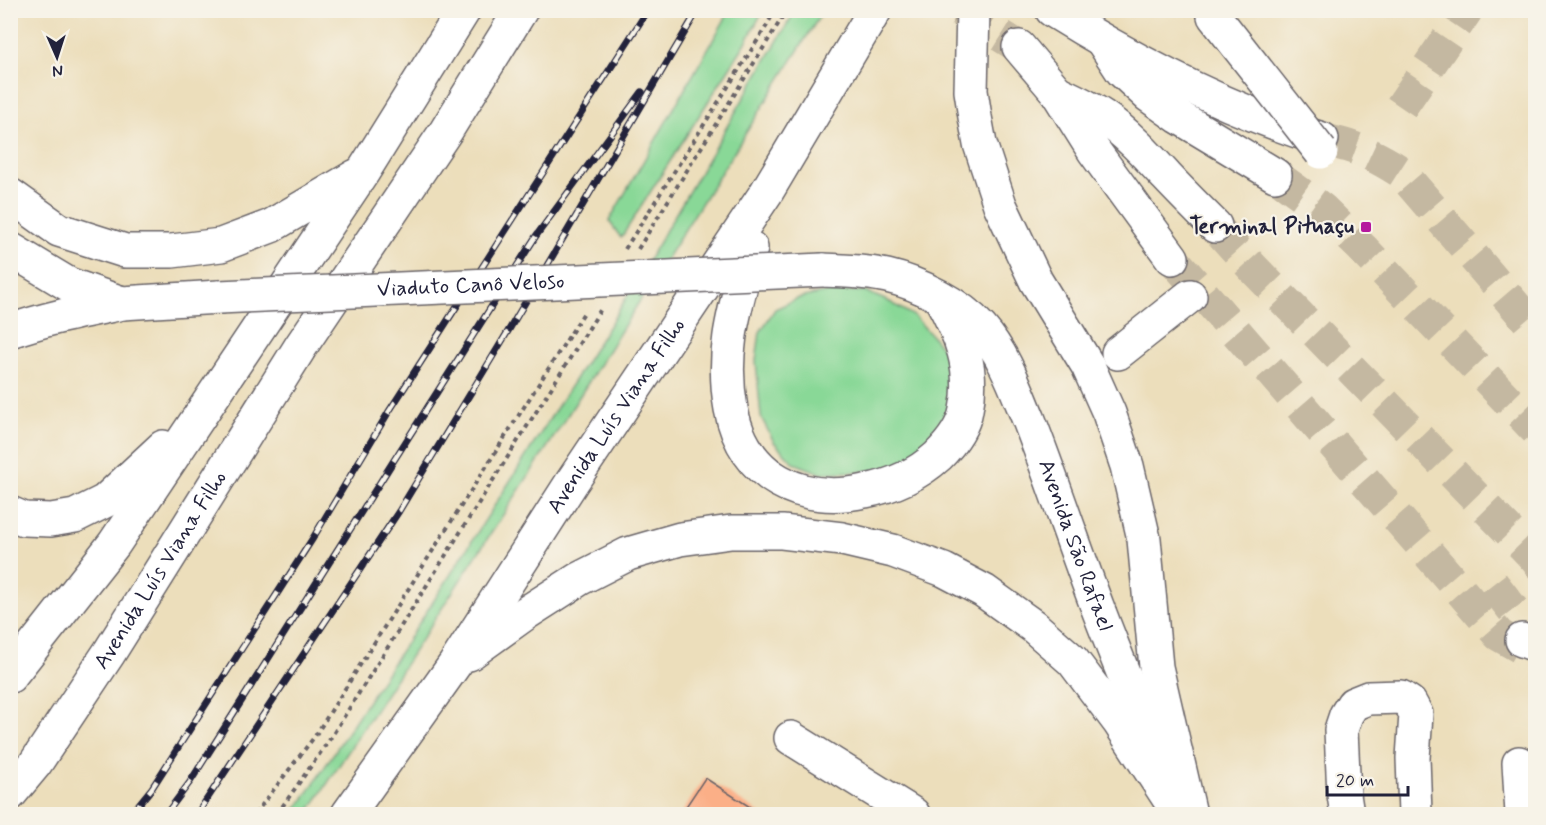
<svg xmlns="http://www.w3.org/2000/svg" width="1546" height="825" font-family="Mynerve,sans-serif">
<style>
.green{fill:#89d897;stroke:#567d69;stroke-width:1.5}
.building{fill:#fbaf87}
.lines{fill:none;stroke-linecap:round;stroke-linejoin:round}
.minor-tunnel{stroke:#c4b8a1;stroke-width:33;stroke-dasharray:33 16;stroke-linecap:butt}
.major-tunnel{stroke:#c4b8a1;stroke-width:33;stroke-dasharray:33 16;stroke-linecap:butt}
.minor-casing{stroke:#696468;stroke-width:36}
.major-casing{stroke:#696468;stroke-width:36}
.highway-casing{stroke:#696468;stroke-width:36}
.path{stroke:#696468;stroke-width:4;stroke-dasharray:4.5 4.5;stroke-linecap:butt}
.minor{stroke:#fff;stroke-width:33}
.major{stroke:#fff;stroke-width:33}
.highway{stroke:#fff;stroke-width:33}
.rail-casing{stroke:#22223b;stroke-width:7}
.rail{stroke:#f7f3e8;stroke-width:4.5;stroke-dasharray:14;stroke-linecap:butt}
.minor-bridge-casing{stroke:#696468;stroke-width:36;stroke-linecap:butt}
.major-bridge-casing{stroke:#696468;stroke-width:36;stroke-linecap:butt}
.minor-bridge{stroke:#fff;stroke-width:33}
.major-bridge{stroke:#fff;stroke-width:33}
.poi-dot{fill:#b5179e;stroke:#f7f3e8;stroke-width:2}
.labels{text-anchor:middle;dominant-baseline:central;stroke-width:4.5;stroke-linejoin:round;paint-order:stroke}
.poi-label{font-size:22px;font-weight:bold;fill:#22223b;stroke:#f7f3e8;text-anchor:end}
.street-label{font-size:22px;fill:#22223b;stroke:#f7f3e8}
</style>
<rect width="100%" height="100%" fill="#f7f3e8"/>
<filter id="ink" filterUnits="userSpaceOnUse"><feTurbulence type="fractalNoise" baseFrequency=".0167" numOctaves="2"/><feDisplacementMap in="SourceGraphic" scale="12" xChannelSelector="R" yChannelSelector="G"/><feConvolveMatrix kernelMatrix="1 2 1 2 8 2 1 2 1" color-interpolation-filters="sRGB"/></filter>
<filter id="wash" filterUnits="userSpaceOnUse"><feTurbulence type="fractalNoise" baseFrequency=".008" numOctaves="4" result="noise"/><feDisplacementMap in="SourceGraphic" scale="24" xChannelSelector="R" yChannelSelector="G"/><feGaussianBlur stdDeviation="1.35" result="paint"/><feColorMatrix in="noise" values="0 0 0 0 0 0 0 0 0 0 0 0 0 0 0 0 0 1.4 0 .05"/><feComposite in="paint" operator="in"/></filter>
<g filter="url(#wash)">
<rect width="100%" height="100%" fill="#ecdebb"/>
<g class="green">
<path d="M 761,11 L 763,11 L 745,44 L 621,238 L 609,221 L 728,14 L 759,14 Z"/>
<path d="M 795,11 L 823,11 L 550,443 L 312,807 L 306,814 L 291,814 L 303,800 L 442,588 L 619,310 Z"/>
<path d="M 864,291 L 890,302 L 914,316 L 933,337 L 950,358 L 952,386 L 948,414 L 929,445 L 905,461 L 879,471 L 820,473 L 794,463 L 774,442 L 761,417 L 756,361 L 760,332 L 775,309 L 799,298 L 828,292 Z"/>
</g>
<g id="blocks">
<path class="building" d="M 705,778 L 761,814 L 681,814 Z"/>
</g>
</g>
<g filter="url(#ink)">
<use href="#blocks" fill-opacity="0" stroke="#696468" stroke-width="1.5"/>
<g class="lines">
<g class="minor-tunnel">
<path d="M 1401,107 L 1467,10"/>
<path d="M 1275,175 L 1322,209 L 1362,248 L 1536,430"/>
<path d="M 1215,226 L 1252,267 L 1536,559"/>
<path d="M 1490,607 L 1536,571"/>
</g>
<g class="major-tunnel">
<path d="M 960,10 L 1019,47"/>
<path d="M 1324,140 C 1354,146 1375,155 1401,172 L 1536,330"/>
<path d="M 1172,258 L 1499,635 L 1536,656"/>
</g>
<g class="minor-casing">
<g id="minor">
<path d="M 1103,42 L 1122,71 L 1148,95 L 1179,117 L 1275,175"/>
<path d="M 1057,92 C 1072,99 1088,106 1102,116 C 1127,133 1146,154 1166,176 C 1182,193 1198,209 1215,226"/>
<path d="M 1118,353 L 1190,296"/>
<path d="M 1522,640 L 1536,645"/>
<path d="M 791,738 L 913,814"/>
<path d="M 1519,763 L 1522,814"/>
<path d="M 1347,814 L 1344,795 L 1341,730 L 1346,715 L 1353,704 L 1368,698 L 1401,697 L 1410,703 L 1416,714 L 1413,758 L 1415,814"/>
</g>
</g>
<g class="major-casing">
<g id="major">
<path d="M 1052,10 C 1137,63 1227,110 1322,139"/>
<path d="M 1019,47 L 1057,92 L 1094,151 L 1172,258"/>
<path d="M 10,195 L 59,230 L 125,251 L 172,251 L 221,245 L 271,226 L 356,176"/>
<path d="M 10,249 L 68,284 L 122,303 L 219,297"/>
<path id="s1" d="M 823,270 C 844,271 866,271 887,276 C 918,283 960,304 981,328 C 1004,354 1016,389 1029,420 C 1050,474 1068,528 1088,582 C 1113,651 1142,718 1169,785"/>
<path d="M 10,331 C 47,318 84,311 122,303"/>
<path d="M 10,513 L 24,519 L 51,520 L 75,516 L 105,501 L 163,447"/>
<path d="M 10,676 L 114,544 L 363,172 L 464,10"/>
</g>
</g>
<g class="highway-casing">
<g id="highway">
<path d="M 973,10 L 971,91 L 975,117 L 980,144 L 1000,205 L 1036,281 L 1088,366 L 1109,413 L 1127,466 L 1144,539 L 1156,667 L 1190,814"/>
<path d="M 751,248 C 736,305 720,350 731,409 C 744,477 801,505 865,491 C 892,486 917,475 938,456 C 950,444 963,428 966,410 C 975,368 960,333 940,297"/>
<path d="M 469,654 L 526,613 L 579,579 L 628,554 L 680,539 L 731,532 L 782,532 L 842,539 L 893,551 L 944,570 L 984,591 L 1033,626 L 1073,661 L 1119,722 L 1179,814"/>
<path id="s2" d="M 10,794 L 35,764 L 109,653 L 301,346 L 446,131 L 521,10"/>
<path id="s3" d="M 348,814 L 455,664 L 572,482 L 766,193 L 875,10"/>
</g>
</g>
<g class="path">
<path d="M 625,249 L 766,27 L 775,10"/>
<path d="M 638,249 L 787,10"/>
<path d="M 255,814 L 315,736 L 585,311"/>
<path d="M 277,814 L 328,742 L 601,309"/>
</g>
<use href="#minor" class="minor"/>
<use href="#major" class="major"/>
<use href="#highway" class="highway"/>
<g class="rail-casing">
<g id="rail">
<path d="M 131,814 L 152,788 L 313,538 L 388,413 L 648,10"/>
<path d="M 166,814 L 190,782 L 244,697 L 536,236 L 642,92"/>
<path d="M 197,814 L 399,511 L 510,328 L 698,10"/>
</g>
</g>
<use href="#rail" class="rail"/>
<g class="minor-bridge-casing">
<path id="minor-bridge" d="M 1213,10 L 1214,16 L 1321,152"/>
</g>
<g class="major-bridge-casing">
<g id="major-bridge">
<path id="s4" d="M 219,297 L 823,270"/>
</g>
</g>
<use href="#minor-bridge" class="minor-bridge"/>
<use href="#major-bridge" class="major-bridge"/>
</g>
</g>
<rect class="poi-dot" x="1360" y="221" width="12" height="12" rx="3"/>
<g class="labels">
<g class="poi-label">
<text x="1354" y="227">Terminal Pituaçu</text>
</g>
<g class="street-label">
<text stroke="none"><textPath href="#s4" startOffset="252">Viaduto Canô Veloso</textPath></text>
<text stroke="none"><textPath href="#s3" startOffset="480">Avenida Luís Viana Filho</textPath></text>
<text stroke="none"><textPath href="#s1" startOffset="411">Avenida São Rafael</textPath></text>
<text stroke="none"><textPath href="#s2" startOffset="270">Avenida Luís Viana Filho</textPath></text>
</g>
</g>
<rect width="1546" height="825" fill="none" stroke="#f7f3e8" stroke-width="36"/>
<g transform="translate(57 57) rotate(177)" stroke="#f7f3e8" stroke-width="4.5" paint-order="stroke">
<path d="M0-4.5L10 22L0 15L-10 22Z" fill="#22223b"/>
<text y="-9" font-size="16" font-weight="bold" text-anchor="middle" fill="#22223b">N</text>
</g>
<path d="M1327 786v9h81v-9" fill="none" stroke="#22223b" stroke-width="3"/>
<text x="1336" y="786" font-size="18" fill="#22223b" stroke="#f7f3e8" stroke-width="4.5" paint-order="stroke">20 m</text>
</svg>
